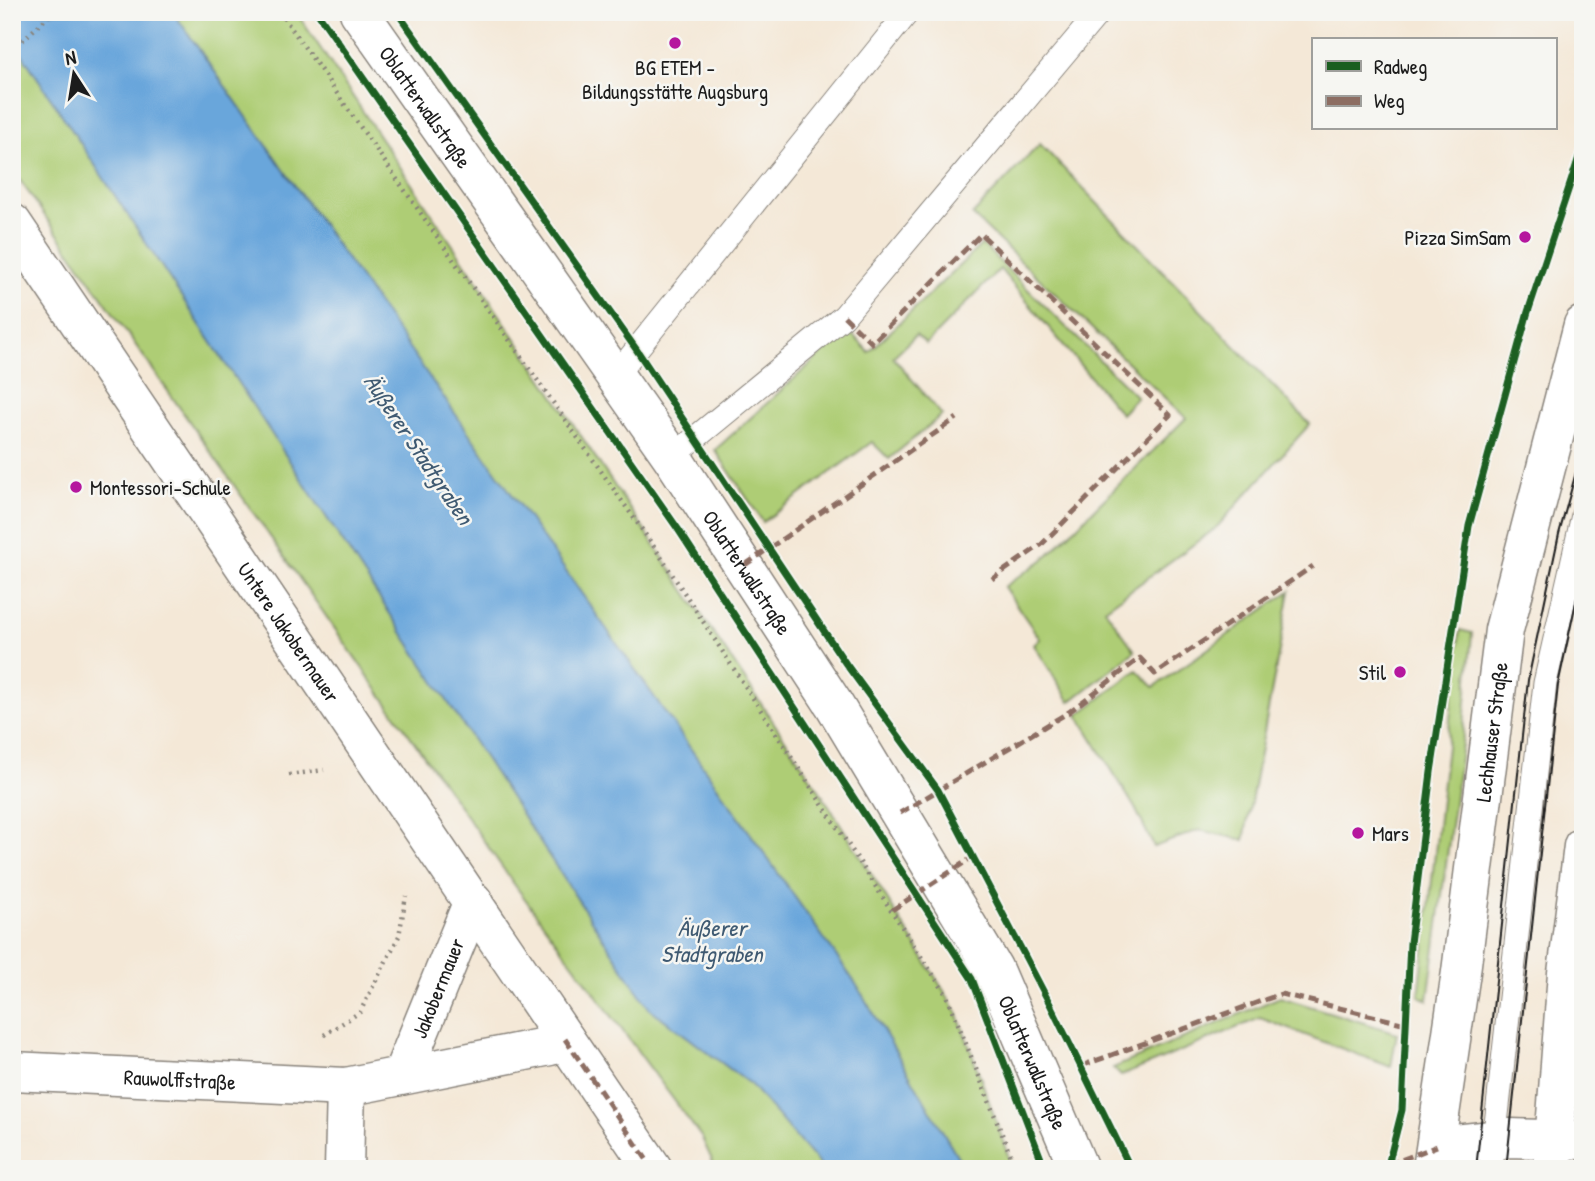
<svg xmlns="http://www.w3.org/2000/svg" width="1595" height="1181" font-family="'Patrick Hand',sans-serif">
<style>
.green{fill:#aecd74;stroke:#657448;stroke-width:2}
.water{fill:#69a6db;stroke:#42617c;stroke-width:2}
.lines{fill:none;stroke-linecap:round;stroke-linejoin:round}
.lane-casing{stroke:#88827a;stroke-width:25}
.street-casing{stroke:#88827a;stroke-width:41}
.secondary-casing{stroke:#88827a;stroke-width:41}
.path{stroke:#88827a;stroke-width:4.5;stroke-dasharray:2 5;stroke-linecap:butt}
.lane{stroke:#fff;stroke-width:23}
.street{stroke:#fff;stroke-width:38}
.secondary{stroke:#fff;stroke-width:38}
.tram{stroke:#1c1c1c;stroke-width:2}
.quiet{stroke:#8d6e63;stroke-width:5;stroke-dasharray:10 5;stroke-linecap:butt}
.cycleway-casing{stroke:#f6f6f2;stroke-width:11}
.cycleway{stroke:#1b5e20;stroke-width:7}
.poi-dot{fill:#b5179e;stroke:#f6f6f2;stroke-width:2.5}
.labels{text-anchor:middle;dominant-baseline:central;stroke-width:5;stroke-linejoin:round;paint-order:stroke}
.poi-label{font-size:21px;fill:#1c1c1c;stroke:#f6f6f2;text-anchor:end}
.street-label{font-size:21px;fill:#1c1c1c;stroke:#f6f6f2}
.water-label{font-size:23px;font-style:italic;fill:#3f5a72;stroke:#f6f6f2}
</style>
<rect width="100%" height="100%" fill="#f6f6f2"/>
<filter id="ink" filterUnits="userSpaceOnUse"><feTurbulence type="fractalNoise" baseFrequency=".0143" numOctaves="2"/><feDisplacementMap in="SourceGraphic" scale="14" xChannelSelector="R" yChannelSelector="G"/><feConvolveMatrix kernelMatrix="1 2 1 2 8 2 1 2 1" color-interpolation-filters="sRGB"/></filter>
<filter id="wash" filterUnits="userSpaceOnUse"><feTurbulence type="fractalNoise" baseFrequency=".00686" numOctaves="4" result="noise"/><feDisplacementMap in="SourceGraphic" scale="28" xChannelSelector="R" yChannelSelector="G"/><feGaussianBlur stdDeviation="1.57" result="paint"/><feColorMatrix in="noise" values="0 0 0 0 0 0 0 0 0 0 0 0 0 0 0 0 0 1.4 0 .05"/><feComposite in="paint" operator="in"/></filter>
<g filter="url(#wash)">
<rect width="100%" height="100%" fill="#f4e8d7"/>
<g class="green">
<path d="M 12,12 L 296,12 L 821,793 L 957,1012 L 1013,1169 L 716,1169 L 702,1138 L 514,884 L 12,169 Z"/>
<path d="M 1040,144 L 1310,424 L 1216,528 L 1105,609 L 1135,651 L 1070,702 L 1034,645 L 1040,639 L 1004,587 L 1044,559 L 1186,418 L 972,215 Z"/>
<path d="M 982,244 L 1137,397 L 1121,414 L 1000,269 L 926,344 L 916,335 L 893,357 L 942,415 L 889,459 L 872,442 L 763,522 L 715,450 L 848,330 L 869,352 Z"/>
<path d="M 1290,591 L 1244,840 L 1199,830 L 1154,847 L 1135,808 L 1078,715 L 1137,670 L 1154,687 Z"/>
<path d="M 1460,630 L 1472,633 L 1463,736 L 1428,1000 L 1419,996 Z"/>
<path d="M 1280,997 L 1397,1033 L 1391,1067 L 1260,1018 L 1121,1076 L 1113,1068 Z"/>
</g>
<path class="water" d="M 12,12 L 173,12 L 856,984 L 965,1169 L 823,1169 L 751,1085 L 649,1008 L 12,39 Z"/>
</g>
<g filter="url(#ink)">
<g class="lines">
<g class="lane-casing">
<g id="lane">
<path d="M 616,375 L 908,12"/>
<path d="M 672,457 L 844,316 L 1099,12"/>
<path d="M 1491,1169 L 1545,683 L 1583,515"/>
</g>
</g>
<g class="street-casing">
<g id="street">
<path id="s1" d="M 359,12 L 672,457 L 833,703 L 993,968 L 1079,1169"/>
<path id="s2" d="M 12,223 L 653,1169"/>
<path id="s3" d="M 12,1071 L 346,1087 L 550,1046 L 565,1039"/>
<path id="s4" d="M 402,1075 L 473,901"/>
<path d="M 1437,1146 L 1510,1138 L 1583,1140"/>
<path d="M 344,1169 L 346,1087"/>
</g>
</g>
<g class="secondary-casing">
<g id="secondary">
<path id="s5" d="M 1432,1169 L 1461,972 L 1504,630 L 1583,325"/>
<path d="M 1552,1169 L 1567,973 L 1583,846"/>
</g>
</g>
<g class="path">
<path d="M 280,12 L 659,554 L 947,996 L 1016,1169"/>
<path d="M 12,50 L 53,12"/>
<path d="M 289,775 L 324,770"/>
<path d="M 324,1035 L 360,1012 L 399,936 L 406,896"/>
</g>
<use href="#lane" class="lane"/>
<use href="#street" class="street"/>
<use href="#secondary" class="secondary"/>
<g class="tram">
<path d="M 1476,1169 L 1528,680 L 1559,534 L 1583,447"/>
<path d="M 1506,1169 L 1558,685 L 1583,570"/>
</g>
<g class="quiet">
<path d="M 844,316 L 872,343 L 981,234 L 1170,415 L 1041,545 L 992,579"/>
<path d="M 745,565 L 957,418"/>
<path d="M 900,813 L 1069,712 L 1140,658 L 1155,674 L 1313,566"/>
<path d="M 892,910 L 973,857"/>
<path d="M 565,1039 L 653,1169"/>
<path d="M 1081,1066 L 1281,994 L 1406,1024"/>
<path d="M 1388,1165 L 1437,1146"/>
</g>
<g class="cycleway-casing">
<g id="cycleway">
<path d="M 317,12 L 678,529 L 972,979 L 1045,1169"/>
<path d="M 397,12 L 636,349 L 846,664 L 938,790 L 1051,1006 L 1131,1169"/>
<path d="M 1387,1169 L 1402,1110 L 1410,943 L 1431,772 L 1469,526 L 1527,315 L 1583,145"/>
</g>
</g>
<use href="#cycleway" class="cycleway"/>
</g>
</g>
<g class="poi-dot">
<circle cx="675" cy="43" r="7"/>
<circle cx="1525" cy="237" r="7"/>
<circle cx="76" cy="487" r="7"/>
<circle cx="1400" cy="672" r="7"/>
<circle cx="1358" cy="833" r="7"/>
</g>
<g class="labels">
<g class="poi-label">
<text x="675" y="67" text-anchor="middle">BG ETEM -<tspan x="675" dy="24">Bildungsstätte Augsburg</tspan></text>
<text x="1511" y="237">Pizza SimSam</text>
<text x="90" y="487" text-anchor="start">Montessori-Schule</text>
<text x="1386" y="672">Stil</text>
<text x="1372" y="833" text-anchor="start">Mars</text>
</g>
<g class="street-label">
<text stroke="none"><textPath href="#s1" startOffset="116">Oblatterwallstraße</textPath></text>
<text stroke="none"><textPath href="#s1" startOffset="682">Oblatterwallstraße</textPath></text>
<text stroke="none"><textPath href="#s2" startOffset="494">Untere Jakobermauer</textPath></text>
<text stroke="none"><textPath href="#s5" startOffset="441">Lechhauser Straße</textPath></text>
<text stroke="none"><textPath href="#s4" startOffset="94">Jakobermauer</textPath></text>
<text stroke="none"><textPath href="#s1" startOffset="1250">Oblatterwallstraße</textPath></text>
<text stroke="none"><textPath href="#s3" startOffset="168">Rauwolffstraße</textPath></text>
</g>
<g class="water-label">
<text transform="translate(419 449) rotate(56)">Äußerer Stadtgraben</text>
<text x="712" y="927">Äußerer<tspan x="712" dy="26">Stadtgraben</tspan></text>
</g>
</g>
<rect width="1595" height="1181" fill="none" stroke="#f6f6f2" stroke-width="42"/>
<rect x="1312" y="38" width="245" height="91" fill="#f6f6f2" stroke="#9f9f9c" stroke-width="2"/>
<rect x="1326" y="61" width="35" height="10" fill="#1b5e20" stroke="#9f9f9c" stroke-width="2"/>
<text x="1374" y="74" font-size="21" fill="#1c1c1c">Radweg</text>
<rect x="1326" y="96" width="35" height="10" fill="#8d6e63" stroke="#9f9f9c" stroke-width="2"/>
<text x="1374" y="108" font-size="21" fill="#1c1c1c">Weg</text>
<g transform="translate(74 74) rotate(348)" stroke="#f6f6f2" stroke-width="5" paint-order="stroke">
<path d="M0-5L12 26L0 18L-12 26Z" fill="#1c1c1c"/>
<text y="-10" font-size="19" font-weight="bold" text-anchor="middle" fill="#1c1c1c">N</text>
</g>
</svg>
